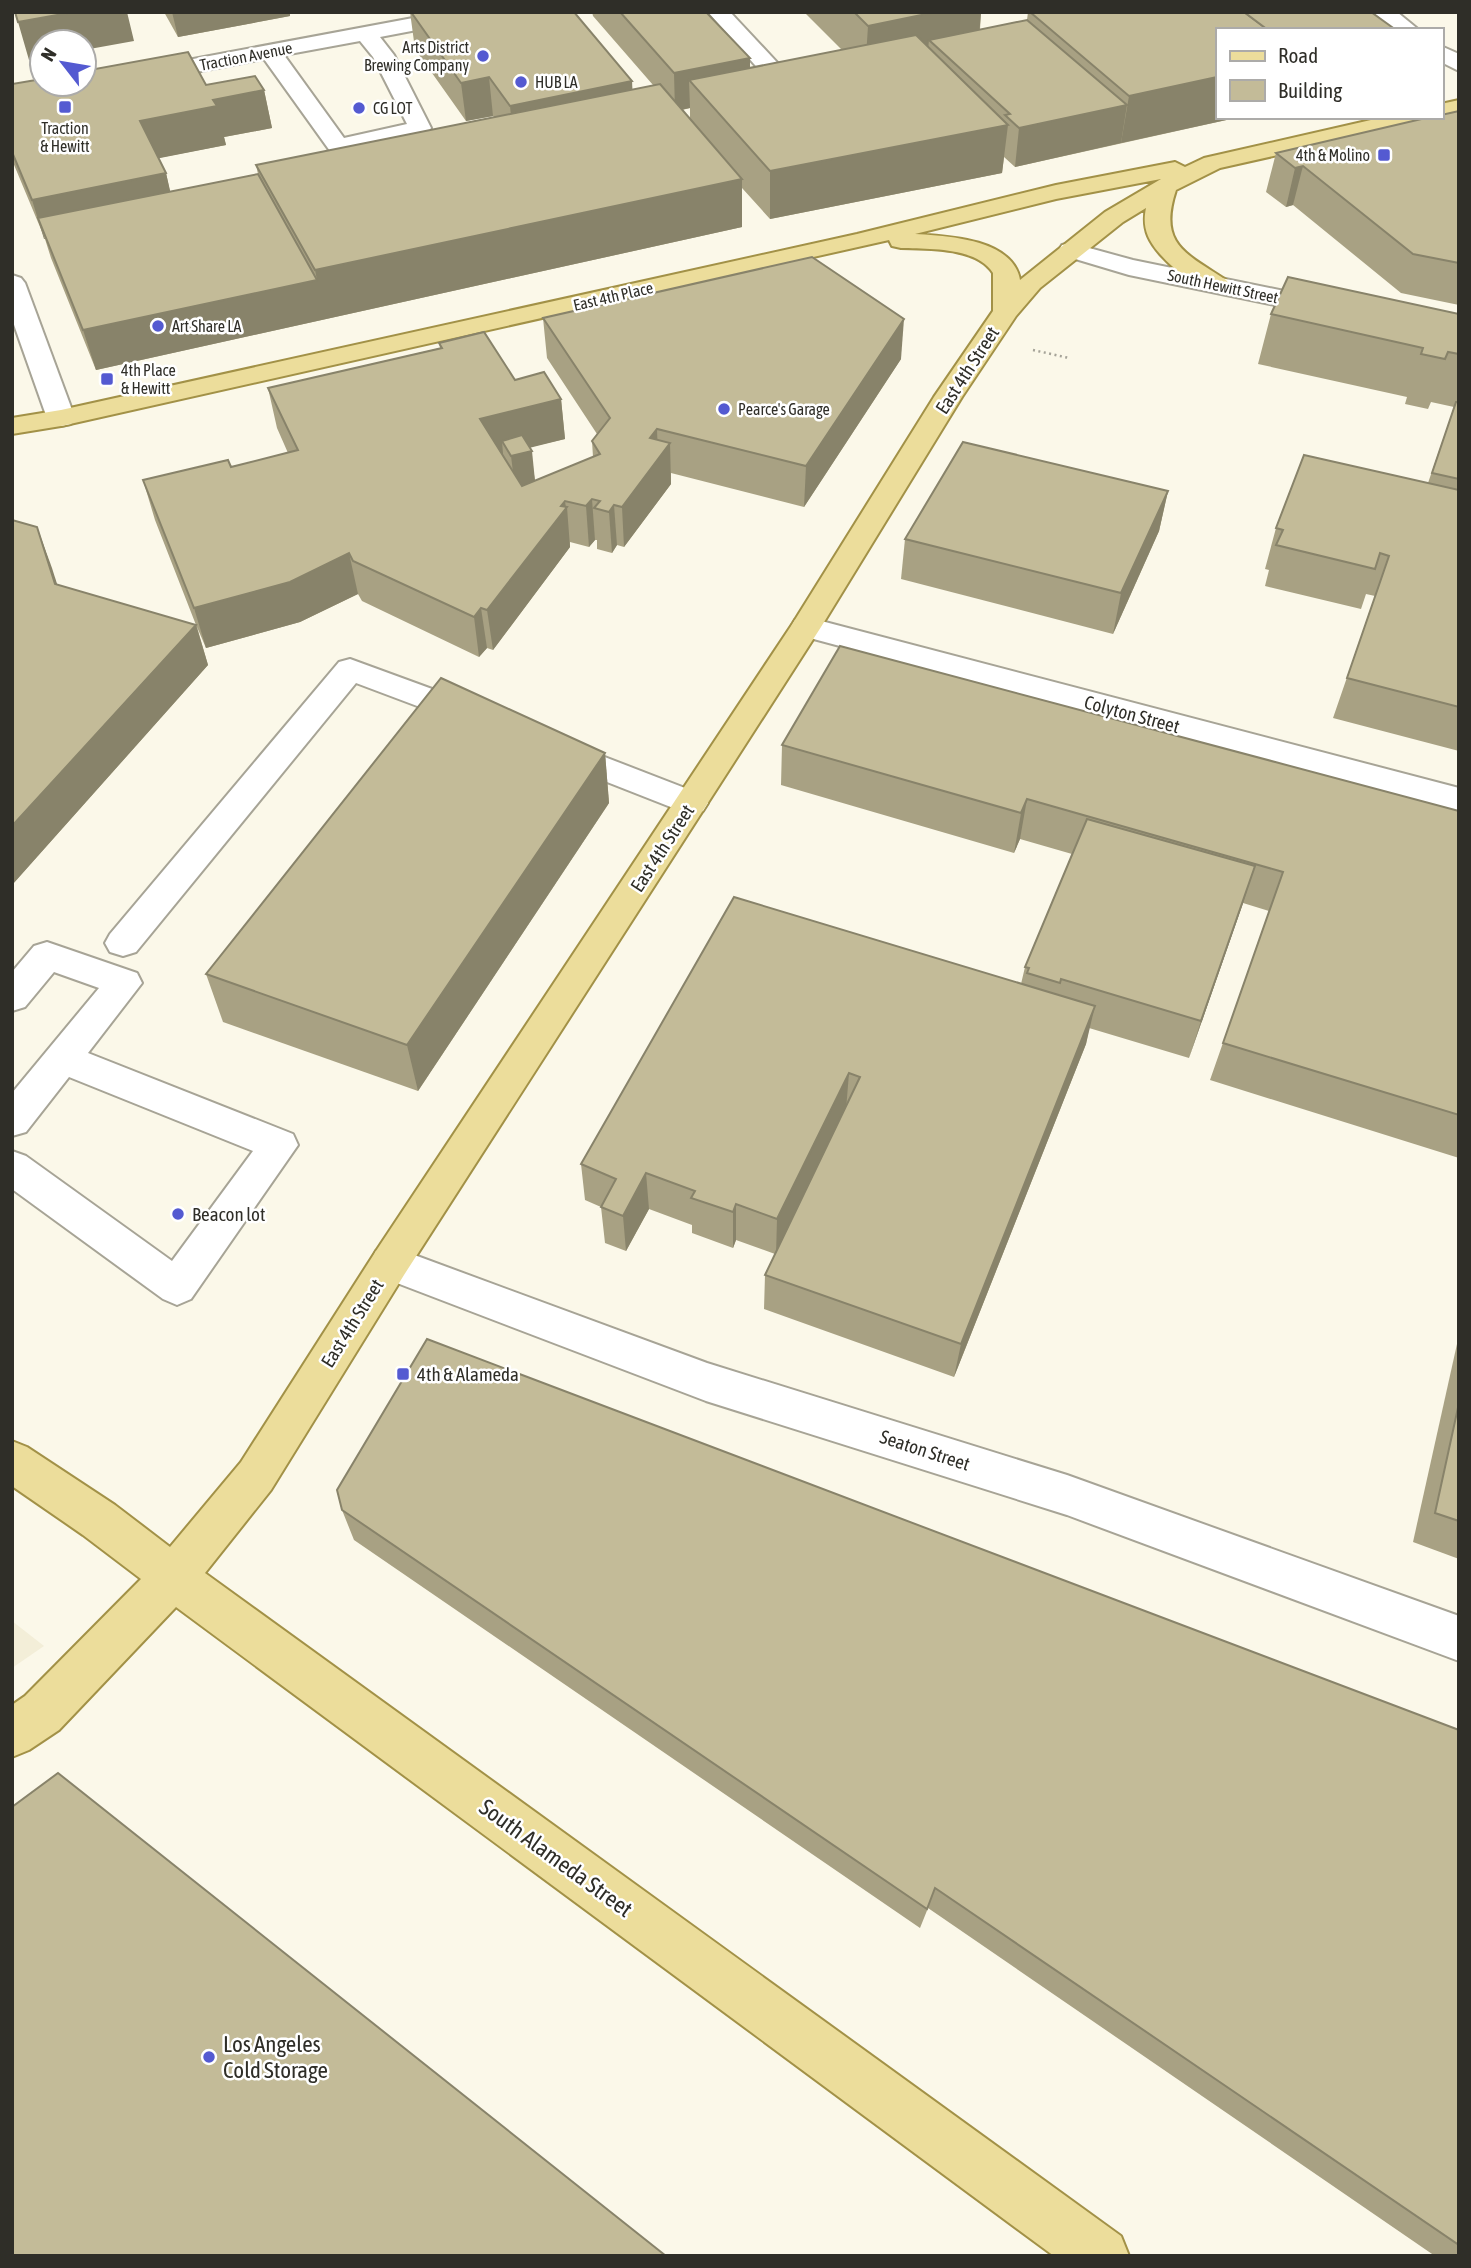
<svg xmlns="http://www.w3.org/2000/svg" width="1471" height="2268" font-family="'Asap Condensed',sans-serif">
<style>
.built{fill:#f3eed8}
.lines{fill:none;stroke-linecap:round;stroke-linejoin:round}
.minor-casing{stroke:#a7a496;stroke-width:4}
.major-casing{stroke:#a29147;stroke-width:4}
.path{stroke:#a5a398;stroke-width:2.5;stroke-dasharray:2 3.5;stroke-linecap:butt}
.minor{fill:#fff;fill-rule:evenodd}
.major{fill:#ecdd9b;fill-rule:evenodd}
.wall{fill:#a8a183;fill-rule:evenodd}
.shaded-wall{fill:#88836a}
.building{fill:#c3bb98;stroke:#88836a;stroke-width:2}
.poi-dot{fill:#545ad1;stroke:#fff;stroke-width:2.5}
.labels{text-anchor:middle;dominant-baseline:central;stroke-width:5;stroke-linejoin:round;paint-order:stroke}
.far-poi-label{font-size:16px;fill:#2f2e28;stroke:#fff;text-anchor:start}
.far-street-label{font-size:16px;fill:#2f2e28;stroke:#fff}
.street-label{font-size:19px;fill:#2f2e28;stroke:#fff}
.poi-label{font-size:19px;fill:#2f2e28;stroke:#fff;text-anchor:start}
.near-street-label{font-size:23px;fill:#2f2e28;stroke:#fff}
.near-poi-label{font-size:23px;fill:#2f2e28;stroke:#fff;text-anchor:start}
</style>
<rect width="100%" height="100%" fill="#fbf8e9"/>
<path class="built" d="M 12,1621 L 44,1646 L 12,1668 Z"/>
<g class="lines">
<g class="minor-casing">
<g id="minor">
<path d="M 445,12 L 490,12 L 487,16 L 480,18 L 380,37 L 394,55 L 431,128 L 428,133 L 338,153 L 330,151 L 264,59 L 145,82 L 137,80 L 134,75 L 137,70 L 145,68 ZM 360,41 L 373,57 L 407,124 L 344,138 L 284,55 Z"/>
<path d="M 708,12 L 730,12 L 786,72 L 789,77 L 786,82 L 770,82 Z"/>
<path d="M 1373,12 L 1397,12 L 1419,30 L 1394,30 Z"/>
<path d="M 1441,46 L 1459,54 L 1459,71 L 1441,62 Z"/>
<path d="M 1071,243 L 1133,260 L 1328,300 L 1337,303 L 1341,308 L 1337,313 L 1328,316 L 1129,275 L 1062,255 L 1059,250 L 1062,245 Z"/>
<path d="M 12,275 L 21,278 L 25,283 L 75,418 L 71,424 L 61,426 L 51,424 L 47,418 L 12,319 Z"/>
<path d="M 806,617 L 1459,788 L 1459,812 L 795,634 L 791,627 L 795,620 Z"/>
<path d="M 350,659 L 484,708 L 489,716 L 484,724 L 473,727 L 356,683 L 136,952 L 123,956 L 110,952 L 105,943 L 110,934 L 339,662 Z"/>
<path d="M 558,739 L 703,795 L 708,803 L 703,811 L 691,815 L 546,758 L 542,750 L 546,742 Z"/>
<path d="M 47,942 L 137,973 L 142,983 L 88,1053 L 293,1134 L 298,1145 L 191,1299 L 177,1305 L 163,1299 L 12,1189 L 12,1151 L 26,1156 L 172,1261 L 253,1151 L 69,1077 L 26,1132 L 12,1136 L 12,1093 L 99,988 L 54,972 L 25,1007 L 12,1011 L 12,972 L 34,946 Z"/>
<path d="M 390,1246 L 707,1363 L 1067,1475 L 1459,1616 L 1459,1661 L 1067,1515 L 706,1401 L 376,1275 L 370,1263 L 376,1251 Z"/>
</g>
</g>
<g class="major-casing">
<g id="major">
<path d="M 1459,100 L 1459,114 L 1441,118 L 1439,117 L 1441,117 L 1441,104 Z"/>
<path d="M 1384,117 L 1427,117 L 1424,122 L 1416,124 L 1220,168 L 1176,190 C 1158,244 1185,253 1226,280 L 1230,285 L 1226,290 C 1201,296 1157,258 1148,236 C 1144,226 1144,218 1146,208 L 1123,222 L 1040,288 L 1016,316 L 962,397 L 821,627 L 404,1275 L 271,1490 L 205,1573 L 1121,2236 L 1129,2256 L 1054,2256 L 176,1607 L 59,1730 L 29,1750 L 12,1757 L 12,1705 L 25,1696 L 141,1579 L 83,1535 L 12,1486 L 12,1441 L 27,1447 L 115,1505 L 170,1547 L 241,1462 L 376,1251 L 793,623 L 934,397 L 993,311 L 993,273 C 977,247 928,249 901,248 L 892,246 L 889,240 L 61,426 L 12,434 L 12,418 L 61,410 L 857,234 L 1056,185 L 1175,162 L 1185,167 L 1204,158 ZM 1161,179 L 1105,212 L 1020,280 C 1013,239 948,236 915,234 L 1056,199 Z"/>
</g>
</g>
<path class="path" d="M 1033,350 L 1069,358"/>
<use href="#minor" class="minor"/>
<use href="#major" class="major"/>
</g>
<g class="wall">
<path d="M 164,12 L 295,12 L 290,13 L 290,16 L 178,37 Z"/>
<path d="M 410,12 L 632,81 L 632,90 L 653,85 L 593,16 L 592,12 L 706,12 L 750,68 L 842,50 L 804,12 L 981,12 L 980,30 L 1027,20 L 1028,12 L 1371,12 L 1240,117 L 1015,167 L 1004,157 L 1002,173 L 770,219 L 742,188 L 742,227 L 96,370 L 51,258 L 45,239 L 12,160 L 12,84 L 206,85 L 264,90 L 272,128 L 224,137 L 226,145 L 158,158 L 166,173 L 170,192 L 258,174 L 256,165 L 494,117 L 493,116 L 466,121 L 415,49 ZM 690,108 L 690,118 L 682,110 Z"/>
<path d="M 1459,111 L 1459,305 L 1401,293 L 1293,205 L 1286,207 L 1266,192 L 1276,153 Z"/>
<path d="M 1271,314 L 1459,314 L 1459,751 L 1333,718 L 1375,596 L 1366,594 L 1361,609 L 1265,586 L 1269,570 L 1265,569 L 1276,528 L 1428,483 L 1454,407 L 1431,402 L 1428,409 L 1405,404 L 1407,397 L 1258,364 Z"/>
<path d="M 543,318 L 901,359 L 804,507 L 671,473 L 671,484 L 624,547 L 617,545 L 612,553 L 597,549 L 597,540 L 595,540 L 589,547 L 570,542 L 570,547 L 493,650 L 487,648 L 479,657 L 362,601 L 358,594 L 300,622 L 206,648 L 197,627 L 208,665 L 12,885 L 37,527 L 57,585 L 196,625 L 155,520 L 143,480 L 231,467 L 288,453 L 277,428 L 268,388 L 440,348 L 439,343 L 515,380 L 561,399 L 565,439 L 530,447 L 535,481 L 593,457 L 592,441 L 597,434 L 547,358 Z"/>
<path d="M 1168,491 L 1159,531 L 1113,634 L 901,579 L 905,539 Z"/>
<path d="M 782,745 L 1459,811 L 1459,1158 L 1210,1080 L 1269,911 L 1243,903 L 1189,1058 L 1089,1028 L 1086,1044 L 954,1377 L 764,1309 L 765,1275 L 775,1254 L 736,1240 L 733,1248 L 692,1233 L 692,1225 L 649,1209 L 626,1251 L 605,1243 L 601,1207 L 585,1200 L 581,1164 L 1021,984 L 1025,967 L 1072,854 L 1020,839 L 1014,853 L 781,785 Z"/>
<path d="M 605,753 L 609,803 L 418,1091 L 223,1022 L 206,974 Z"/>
<path d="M 1459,1335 L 1459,1559 L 1413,1542 Z"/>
<path d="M 342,1510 L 1459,1730 L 1459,2256 L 1435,2256 L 928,1908 L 920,1928 L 354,1540 Z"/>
</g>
<g class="shaded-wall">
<path d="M 74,12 L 127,12 L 134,41 L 84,50 L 84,42 L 42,42 L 42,57 L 29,60 L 18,22 Z"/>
<path d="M 172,12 L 295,12 L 290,13 L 290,16 L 178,37 Z"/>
<path d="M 936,12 L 981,12 L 978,49 L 929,40 L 927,60 L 865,73 L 868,26 Z"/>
<path d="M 750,58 L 750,96 L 689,80 L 690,108 L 675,111 L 674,73 Z"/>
<path d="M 489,77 L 493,116 L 466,121 L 461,83 Z"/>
<path d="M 1217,77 L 1217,117 L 1240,117 L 1121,143 L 1129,96 Z"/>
<path d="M 632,81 L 634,119 L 514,144 L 510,106 Z"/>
<path d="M 264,90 L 272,128 L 224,137 L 226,145 L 150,160 L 140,121 L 213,100 Z"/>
<path d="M 1127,105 L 1121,143 L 1015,167 L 1019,128 Z"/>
<path d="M 1008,125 L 1002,173 L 770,219 L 770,171 Z"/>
<path d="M 1303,166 L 1293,205 L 1286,207 L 1295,168 Z"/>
<path d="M 166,173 L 175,212 L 38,218 L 45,239 L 44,239 L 32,200 Z"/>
<path d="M 742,179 L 742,227 L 96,370 L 83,330 L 317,280 L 315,270 Z"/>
<path d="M 904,319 L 901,359 L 804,507 L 806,466 Z"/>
<path d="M 561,399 L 565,439 L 509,453 L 502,441 L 503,454 L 485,459 L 480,419 Z"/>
<path d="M 657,429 L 658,459 L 670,443 L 671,484 L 624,547 L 622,507 L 650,438 Z"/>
<path d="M 532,451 L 536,491 L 516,497 L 511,456 Z"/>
<path d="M 1168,491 L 1159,531 L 1113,634 L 1121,593 Z"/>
<path d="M 592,499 L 595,540 L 589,547 L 586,506 Z"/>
<path d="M 565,501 L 566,508 L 567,507 L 570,547 L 493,650 L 487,610 Z"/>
<path d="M 614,505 L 617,545 L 612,553 L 609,512 Z"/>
<path d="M 37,527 L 52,568 L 70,625 L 55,584 Z"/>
<path d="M 349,553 L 358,594 L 300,622 L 206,648 L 194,608 Z"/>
<path d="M 481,608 L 487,648 L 479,657 L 474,617 Z"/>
<path d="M 196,625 L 208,665 L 12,885 L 12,826 Z"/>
<path d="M 605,753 L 609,803 L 418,1091 L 407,1045 Z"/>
<path d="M 1027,799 L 1020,839 L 1014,853 L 1021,813 Z"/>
<path d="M 1255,866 L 1242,906 L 1189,1058 L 1201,1021 Z"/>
<path d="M 1095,1006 L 1086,1044 L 954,1377 L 961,1344 Z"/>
<path d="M 849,1073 L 846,1110 L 776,1255 L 777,1219 Z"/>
<path d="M 646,1173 L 649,1209 L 626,1251 L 623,1216 Z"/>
<path d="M 736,1204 L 736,1240 L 733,1248 L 733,1212 Z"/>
</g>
<g class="building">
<path d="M 15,12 L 74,12 L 18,22 Z"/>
<path d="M 411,12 L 574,12 L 632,81 L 510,106 L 489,77 L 461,83 Z"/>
<path d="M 620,12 L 706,12 L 750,58 L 674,73 Z"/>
<path d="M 854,12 L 936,12 L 868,26 Z"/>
<path d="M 1030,12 L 1244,12 L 1268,30 L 1217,30 L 1217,77 L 1129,96 Z"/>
<path d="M 1244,12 L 1371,12 L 1396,30 L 1268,30 Z"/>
<path d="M 1027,20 L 1127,105 L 1019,128 L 1005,115 L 1010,114 L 929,40 Z"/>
<path d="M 916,35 L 1008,125 L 770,171 L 689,80 Z"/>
<path d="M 188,52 L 206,85 L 255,76 L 264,90 L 213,100 L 217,106 L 140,121 L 166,173 L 32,200 L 12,152 L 12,84 L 42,79 L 42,84 L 84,84 L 84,71 Z"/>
<path d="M 660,84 L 742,179 L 315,270 L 256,165 Z"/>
<path d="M 1459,111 L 1459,263 L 1413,254 L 1303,166 L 1295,168 L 1276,153 L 1430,117 L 1441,117 L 1441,115 Z"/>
<path d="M 258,174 L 317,280 L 83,330 L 38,218 Z"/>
<path d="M 812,257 L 904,319 L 806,466 L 657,429 L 650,438 L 670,443 L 622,507 L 614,505 L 609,512 L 594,508 L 600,501 L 592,499 L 586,506 L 565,501 L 561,506 L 567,507 L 487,610 L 481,608 L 474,617 L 353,561 L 349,553 L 290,582 L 194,608 L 143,480 L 228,460 L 231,467 L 298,450 L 268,388 L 442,348 L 439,343 L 484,332 L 515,380 L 544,372 L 561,399 L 480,419 L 522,486 L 600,454 L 592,441 L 610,418 L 543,318 Z"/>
<path d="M 1288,277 L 1459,314 L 1459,354 L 1448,352 L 1445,359 L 1421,354 L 1423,348 L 1271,314 Z"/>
<path d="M 1456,402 L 1459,402 L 1459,479 L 1432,473 Z"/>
<path d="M 522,435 L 532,451 L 511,456 L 502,441 Z"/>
<path d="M 963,442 L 1168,491 L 1121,593 L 905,539 Z"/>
<path d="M 1304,455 L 1459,490 L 1459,707 L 1347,678 L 1389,556 L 1380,553 L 1375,569 L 1276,545 L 1283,530 L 1276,528 Z"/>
<path d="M 12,520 L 37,527 L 55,584 L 196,625 L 12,826 Z"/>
<path d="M 840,646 L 1459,811 L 1459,1115 L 1223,1043 L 1283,872 L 1027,799 L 1021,813 L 782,745 Z"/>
<path d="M 441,678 L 605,753 L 407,1045 L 206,974 Z"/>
<path d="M 1087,819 L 1255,866 L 1201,1021 L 1061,979 L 1060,983 L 1027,973 L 1029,968 L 1025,967 Z"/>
<path d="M 734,897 L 1095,1006 L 961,1344 L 765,1275 L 860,1077 L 849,1073 L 777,1219 L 736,1204 L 733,1212 L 691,1198 L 695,1191 L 646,1173 L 623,1216 L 601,1207 L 616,1179 L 581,1164 Z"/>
<path d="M 427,1339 L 1459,1730 L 1459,2245 L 935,1888 L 927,1909 L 342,1510 L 337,1490 Z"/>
<path d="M 1459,1403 L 1459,1521 L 1435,1513 Z"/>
<path d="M 58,1773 L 666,2256 L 12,2256 L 12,1807 Z"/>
</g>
<g class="poi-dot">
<circle cx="483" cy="56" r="7"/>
<circle cx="521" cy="82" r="7"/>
<rect x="58" y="100" width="14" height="14" rx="3.5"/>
<circle cx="359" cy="108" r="7"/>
<rect x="1377" y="148" width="14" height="14" rx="3.5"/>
<circle cx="158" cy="326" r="7"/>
<rect x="100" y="372" width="14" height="14" rx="3.5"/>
<circle cx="724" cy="409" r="7"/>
<circle cx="178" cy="1214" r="7"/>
<rect x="396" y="1367" width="14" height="14" rx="3.5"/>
<circle cx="209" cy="2057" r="7"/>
</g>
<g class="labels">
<g class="far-poi-label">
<text x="469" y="47" text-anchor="end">Arts District<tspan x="469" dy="18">Brewing Company</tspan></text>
<text x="535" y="82">HUB LA</text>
<text x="373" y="108">CG LOT</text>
<text x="65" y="128" text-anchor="middle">Traction<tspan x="65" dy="18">&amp; Hewitt</tspan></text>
<text x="1370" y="155" text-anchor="end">4th &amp; Molino</text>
<text x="172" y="326">Art Share LA</text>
<text x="121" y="370">4th Place<tspan x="121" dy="18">&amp; Hewitt</tspan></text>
<text x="738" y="409">Pearce's Garage</text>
</g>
<g class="far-street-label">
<text transform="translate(246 56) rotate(-11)">Traction Avenue</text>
<text transform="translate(1223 286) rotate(12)">South Hewitt Street</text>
<text transform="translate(613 296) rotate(-13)">East 4th Place</text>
</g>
<g class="street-label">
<text transform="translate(967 370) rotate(-57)">East 4th Street</text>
<text transform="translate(1132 714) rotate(15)">Colyton Street</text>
<text transform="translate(662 848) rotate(-57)">East 4th Street</text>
<text transform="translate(352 1323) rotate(-58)">East 4th Street</text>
<text transform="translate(925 1450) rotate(18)">Seaton Street</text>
</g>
<g class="poi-label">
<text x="192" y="1214">Beacon lot</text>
<text x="417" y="1374">4th &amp; Alameda</text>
</g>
<g class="near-street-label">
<text transform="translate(556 1858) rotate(36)">South Alameda Street</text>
</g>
<g class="near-poi-label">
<text x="223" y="2044">Los Angeles<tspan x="223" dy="26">Cold Storage</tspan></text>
</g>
</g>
<rect width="1471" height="2268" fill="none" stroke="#2f2e28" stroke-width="28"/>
<rect x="1216" y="28" width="228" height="91" fill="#ffffff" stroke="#acaba9" stroke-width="2"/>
<rect x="1230" y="51" width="35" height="10" fill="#ecdd9b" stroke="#acaba9" stroke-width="2"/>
<text x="1278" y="63" font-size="21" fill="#2f2e28">Road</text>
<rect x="1230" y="80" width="35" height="21" fill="#c3bb98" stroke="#acaba9" stroke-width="2"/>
<text x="1278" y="98" font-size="21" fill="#2f2e28">Building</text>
<g transform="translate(63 63) rotate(301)"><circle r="33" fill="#ffffff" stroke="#acaba9" stroke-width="2"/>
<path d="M0-5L12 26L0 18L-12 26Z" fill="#545ad1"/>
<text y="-10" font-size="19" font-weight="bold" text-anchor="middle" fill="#2f2e28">N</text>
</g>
</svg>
